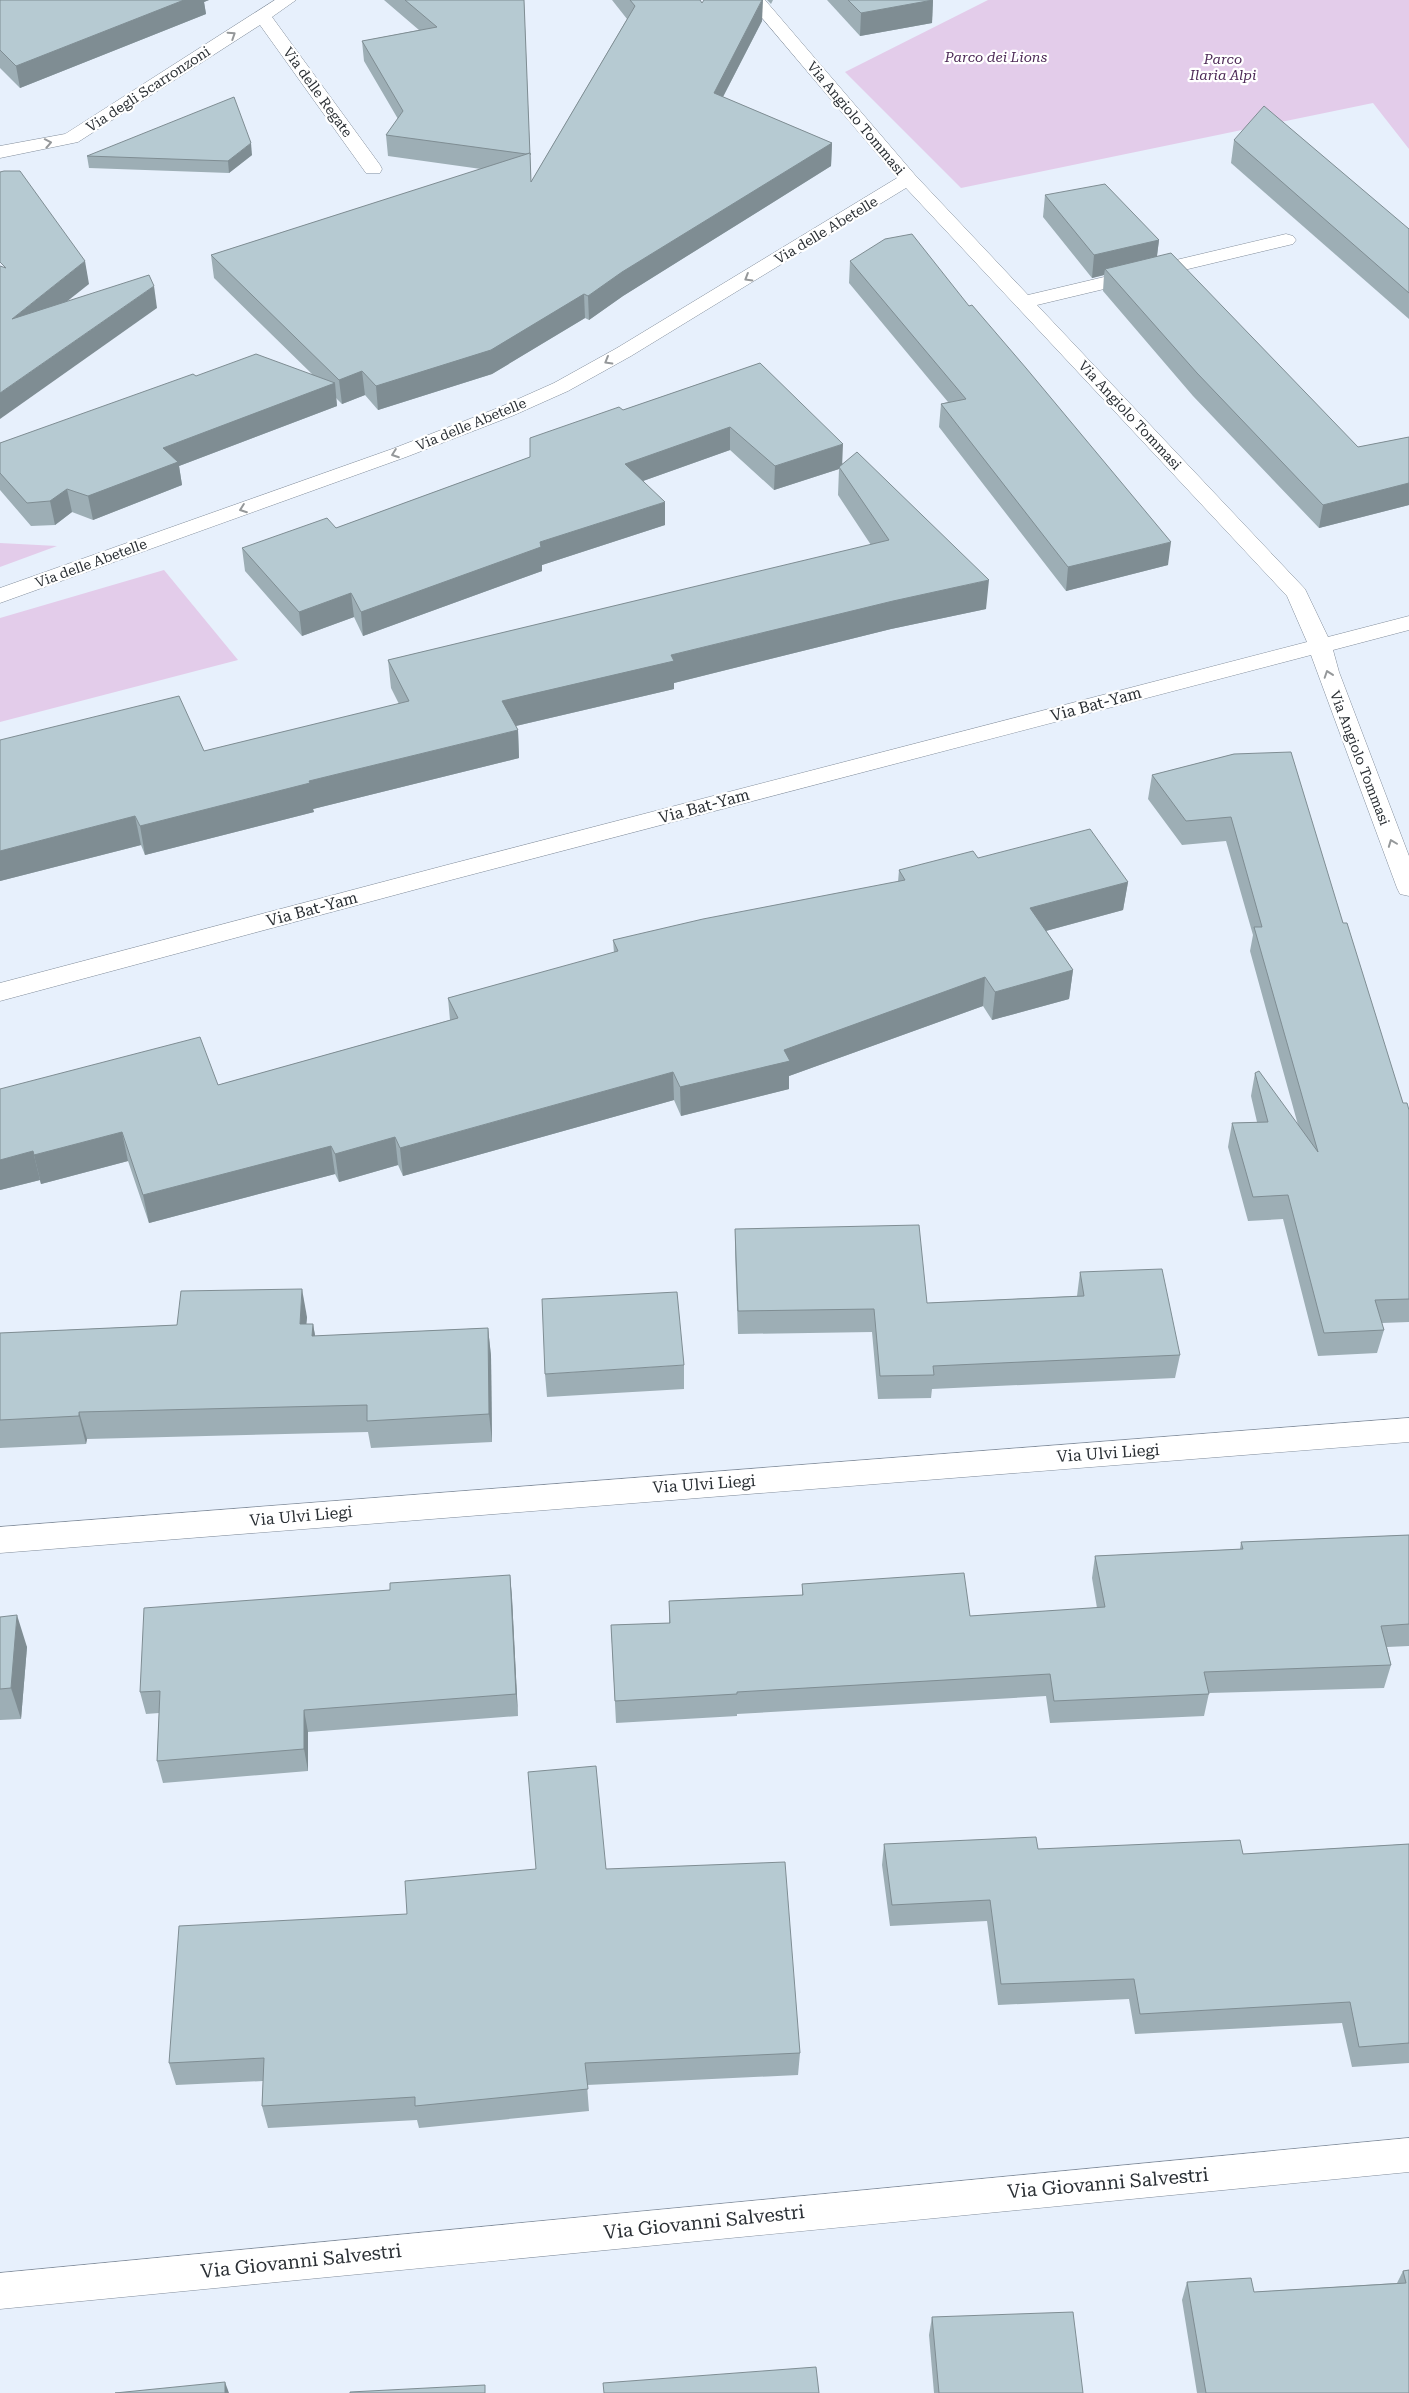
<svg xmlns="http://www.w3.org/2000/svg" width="1409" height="2393" font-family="'Roboto Serif',serif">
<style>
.green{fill:#e3ccea}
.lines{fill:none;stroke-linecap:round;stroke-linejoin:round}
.street-casing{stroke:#828d9b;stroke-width:1}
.street{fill:#fff;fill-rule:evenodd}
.wall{fill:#9daeb5}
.shaded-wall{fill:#7f8d93}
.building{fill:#b6cad2;stroke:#7f8d93}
.oneway{stroke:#95989a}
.labels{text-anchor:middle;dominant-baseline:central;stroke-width:4.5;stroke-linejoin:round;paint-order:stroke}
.far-park-label{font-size:14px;font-style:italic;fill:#4d2a57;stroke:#fff}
.far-street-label{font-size:14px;fill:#2b3035;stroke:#fff}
.street-label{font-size:16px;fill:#2b3035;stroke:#fff}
.near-street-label{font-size:19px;fill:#2b3035;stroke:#fff}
</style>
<rect width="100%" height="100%" fill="#e7f0fc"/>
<g class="green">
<path d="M 988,0 L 1409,0 L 1409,149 L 1373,103 L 961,188 L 845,72 Z"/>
<path d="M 0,543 L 57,546 L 0,567 Z"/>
<path d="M 164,570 L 238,660 L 0,722 L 0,618 Z"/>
</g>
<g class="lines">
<g class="street-casing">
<g id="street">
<path d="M 275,0 L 296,0 L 272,17 L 380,165 L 382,169 L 380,173 L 366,173 L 260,25 L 78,142 L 0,158 L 0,146 L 65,134 Z"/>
<path d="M 747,0 L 765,0 L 915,175 L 1028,295 L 1286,234 L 1293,236 L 1296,240 L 1293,244 L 1037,305 L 1305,589 L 1328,637 L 1409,616 L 1409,630 L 1333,650 L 1339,672 L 1409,856 L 1409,896 L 1400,894 L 1397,888 L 1311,655 L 447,881 L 0,1001 L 0,983 L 447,865 L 1307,642 L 1287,596 L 906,188 L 631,356 L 568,391 L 512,416 L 406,457 L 0,603 L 0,588 L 392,449 L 498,408 L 554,383 L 617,348 L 897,178 Z"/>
<path d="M 1409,1418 L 1409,1442 L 0,1553 L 0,1527 Z"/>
<path d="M 1409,2138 L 1409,2172 L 0,2309 L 0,2273 Z"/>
</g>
</g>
<use href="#street" class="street"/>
</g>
<g class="wall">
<path d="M 0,0 L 209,0 L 204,2 L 206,14 L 20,88 L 0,68 Z"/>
<path d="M 384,0 L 524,0 L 531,182 L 627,19 L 612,0 L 700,0 L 702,3 L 762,21 L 723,97 L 832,143 L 831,166 L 623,296 L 589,320 L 585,318 L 492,374 L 378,410 L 365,395 L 342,404 L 336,398 L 337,406 L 179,466 L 182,485 L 93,520 L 72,512 L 55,525 L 31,526 L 0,490 L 0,443 L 196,376 L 312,374 L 214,278 L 211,255 L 481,169 L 388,156 L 386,135 L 398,119 L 364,61 L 362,41 L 419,30 Z"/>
<path d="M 767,0 L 773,0 L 771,4 Z"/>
<path d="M 827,0 L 933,0 L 932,23 L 860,36 Z"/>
<path d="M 1234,140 L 1409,229 L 1409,319 L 1231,163 Z"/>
<path d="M 252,155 L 229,173 L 89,168 L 87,156 Z"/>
<path d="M 1045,195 L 1159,240 L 1157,256 L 1358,447 L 1409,437 L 1409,505 L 1319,528 L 1193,396 L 1103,291 L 1104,275 L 1092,278 L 1043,217 Z"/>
<path d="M 850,261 L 1168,565 L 1066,591 L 939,427 L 941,404 L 948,402 L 849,283 Z"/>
<path d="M 760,363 L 843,464 L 986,609 L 891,629 L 674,683 L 674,689 L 516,726 L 518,730 L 519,758 L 313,809 L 314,812 L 145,855 L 141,845 L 0,881 L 0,740 L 204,751 L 399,704 L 391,688 L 388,660 L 871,545 L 838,495 L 839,469 L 774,490 L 730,450 L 643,481 L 665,525 L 542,565 L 542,571 L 363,636 L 354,617 L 302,636 L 245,571 L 242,548 L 336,528 L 530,457 L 623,410 Z"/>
<path d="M 1234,754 L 1343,923 L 1403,1103 L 1409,1110 L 1409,1322 L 1382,1323 L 1384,1330 L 1377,1353 L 1318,1356 L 1283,1219 L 1248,1221 L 1228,1147 L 1232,1123 L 1257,1122 L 1251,1096 L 1255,1073 L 1298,1125 L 1250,951 L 1253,935 L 1226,841 L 1182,845 L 1148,799 L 1152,775 Z"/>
<path d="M 978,858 L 1128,882 L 1123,910 L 1046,931 L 1073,970 L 1069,999 L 992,1020 L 983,1006 L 789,1076 L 789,1089 L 681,1116 L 674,1100 L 403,1176 L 398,1165 L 339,1182 L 335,1174 L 149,1223 L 128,1161 L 41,1184 L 40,1180 L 0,1190 L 0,1089 L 218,1085 L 450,1020 L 448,998 L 614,953 L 613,940 L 898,882 L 899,870 Z"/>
<path d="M 735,1229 L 927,1303 L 1077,1296 L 1080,1272 L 1180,1355 L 1175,1378 L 932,1389 L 931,1398 L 878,1399 L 872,1332 L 738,1334 L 735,1252 Z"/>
<path d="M 307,1317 L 306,1324 L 313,1324 L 315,1336 L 488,1328 L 491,1356 L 492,1442 L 371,1448 L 368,1432 L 87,1439 L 86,1444 L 0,1448 L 0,1333 L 177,1325 Z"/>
<path d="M 684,1365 L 684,1389 L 547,1397 L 545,1374 Z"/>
<path d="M 1409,1535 L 1409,1646 L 1387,1647 L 1391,1665 L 1384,1688 L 1209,1693 L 1204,1716 L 1050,1723 L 1046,1696 L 737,1714 L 737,1716 L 616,1723 L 611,1625 L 669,1623 L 669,1601 L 802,1595 L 802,1584 L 970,1616 L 1097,1608 L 1092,1578 L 1095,1556 L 1240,1549 L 1241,1542 Z"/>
<path d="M 510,1575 L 512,1598 L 518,1716 L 308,1732 L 308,1771 L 163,1783 L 157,1761 L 159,1713 L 146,1714 L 140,1692 L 390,1590 Z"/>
<path d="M 0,1617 L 27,1647 L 21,1719 L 0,1720 Z"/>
<path d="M 884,1844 L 1038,1849 L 1243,1854 L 1409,1844 L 1409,2063 L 1352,2067 L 1342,2023 L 1135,2034 L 1129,1999 L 998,2005 L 987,1921 L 890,1926 L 882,1865 Z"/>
<path d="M 606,1869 L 800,2053 L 798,2075 L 587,2085 L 589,2111 L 419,2128 L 417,2120 L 268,2128 L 262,2106 L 263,2081 L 176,2085 L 169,2063 L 407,1914 Z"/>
<path d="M 1409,2270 L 1409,2393 L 1197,2393 L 1182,2300 L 1187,2282 L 1254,2292 L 1397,2283 L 1403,2271 Z"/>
<path d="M 932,2317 L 1083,2393 L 934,2393 L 929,2335 Z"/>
</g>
<g class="shaded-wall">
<path d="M 184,0 L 209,0 L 204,2 L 206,14 L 20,88 L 16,66 Z"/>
<path d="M 762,0 L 763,0 L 762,21 L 713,116 L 714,93 Z"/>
<path d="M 933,0 L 932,23 L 860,36 L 861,13 Z"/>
<path d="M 251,143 L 252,155 L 229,173 L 228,161 Z"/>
<path d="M 832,143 L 831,166 L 623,296 L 589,320 L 588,296 L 622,272 Z"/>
<path d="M 1159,240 L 1156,263 L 1105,269 L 1104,275 L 1092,278 L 1094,255 Z"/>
<path d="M 85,261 L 89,284 L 17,341 L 12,319 Z"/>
<path d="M 154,286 L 157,308 L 0,419 L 0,393 Z"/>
<path d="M 584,294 L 585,318 L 492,374 L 378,410 L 376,386 Z"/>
<path d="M 362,371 L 365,395 L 342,404 L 339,380 Z"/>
<path d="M 335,383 L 337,406 L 179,466 L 182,485 L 93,520 L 88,496 L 163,448 Z"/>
<path d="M 730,427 L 730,450 L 626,487 L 625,464 Z"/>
<path d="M 843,444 L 842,468 L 839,467 L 839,469 L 774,490 L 775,466 Z"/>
<path d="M 1409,483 L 1409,505 L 1319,528 L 1323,505 Z"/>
<path d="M 67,489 L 72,512 L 55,525 L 50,501 Z"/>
<path d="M 665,502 L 665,525 L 542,565 L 542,571 L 363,636 L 361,612 L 540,542 Z"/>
<path d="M 1171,542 L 1168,565 L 1066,591 L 1068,567 Z"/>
<path d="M 989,580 L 986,609 L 891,629 L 674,683 L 674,689 L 503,729 L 502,701 L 671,655 L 893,601 Z"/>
<path d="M 351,593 L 354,617 L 302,636 L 299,612 Z"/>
<path d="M 518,730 L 519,758 L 313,809 L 314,812 L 145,855 L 140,826 L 309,781 Z"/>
<path d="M 135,816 L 141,845 L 0,881 L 0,851 Z"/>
<path d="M 1128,882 L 1123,910 L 1027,936 L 1030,908 Z"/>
<path d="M 1073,970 L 1069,999 L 992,1020 L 995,992 Z"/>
<path d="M 985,977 L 983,1006 L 789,1076 L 789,1089 L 681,1116 L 680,1087 Z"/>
<path d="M 673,1072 L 674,1100 L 403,1176 L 400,1148 Z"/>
<path d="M 122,1132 L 128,1161 L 41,1184 L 34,1155 Z"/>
<path d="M 395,1137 L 398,1165 L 339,1182 L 335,1154 Z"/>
<path d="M 331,1146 L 335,1174 L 149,1223 L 143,1195 Z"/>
<path d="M 33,1151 L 40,1180 L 0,1190 L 0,1160 Z"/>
<path d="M 302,1289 L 307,1317 L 304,1352 L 300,1324 Z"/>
<path d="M 313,1324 L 318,1352 L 312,1336 Z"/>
<path d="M 488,1328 L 491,1356 L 492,1442 L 489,1414 Z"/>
<path d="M 79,1412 L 87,1439 L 86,1444 L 79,1416 Z"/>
<path d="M 510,1575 L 512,1598 L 518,1716 L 516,1694 Z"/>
<path d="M 17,1615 L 27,1647 L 21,1719 L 11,1688 Z"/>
<path d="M 304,1710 L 308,1732 L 308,1771 L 304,1749 Z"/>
<path d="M 225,2382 L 229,2393 L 225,2393 Z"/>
</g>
<g class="building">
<path d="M 0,0 L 184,0 L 16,66 L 0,50 Z"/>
<path d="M 405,0 L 524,0 L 530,155 L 530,153 L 526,154 L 386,135 L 403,111 L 362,41 L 437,27 Z"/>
<path d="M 630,0 L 700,0 L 702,3 L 704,0 L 762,0 L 714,93 L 832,143 L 622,272 L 588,296 L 584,294 L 491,350 L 376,386 L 362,371 L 339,380 L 211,255 L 530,153 L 531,182 L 635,6 Z"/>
<path d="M 848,0 L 933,0 L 861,13 Z"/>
<path d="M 234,97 L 251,143 L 228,161 L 87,156 Z"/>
<path d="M 1264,106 L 1409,229 L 1409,293 L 1234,140 Z"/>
<path d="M 4,171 L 20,171 L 85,261 L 12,319 L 149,275 L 154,286 L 0,393 L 0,266 L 6,268 L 0,262 L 0,172 Z"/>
<path d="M 1105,184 L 1159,240 L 1094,255 L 1045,195 Z"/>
<path d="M 912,234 L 969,306 L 972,305 L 1026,368 L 1171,542 L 1068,567 L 941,404 L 966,399 L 850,261 L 885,239 Z"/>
<path d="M 1171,253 L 1358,447 L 1409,437 L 1409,483 L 1323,505 L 1197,373 L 1105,269 Z"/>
<path d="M 256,354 L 335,383 L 163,448 L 178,462 L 88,496 L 67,489 L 50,501 L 27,503 L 0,473 L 0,443 L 193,374 L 196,376 Z"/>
<path d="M 760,363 L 843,444 L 775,466 L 730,427 L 625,464 L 665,502 L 540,542 L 541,547 L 361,612 L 351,593 L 299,612 L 242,548 L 327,518 L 336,528 L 530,457 L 530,438 L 619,407 L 623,410 Z"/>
<path d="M 857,452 L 989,580 L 893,601 L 671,655 L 674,661 L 502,701 L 518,730 L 309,781 L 310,783 L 140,826 L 135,816 L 0,851 L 0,740 L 179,696 L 204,751 L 409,701 L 388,660 L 889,540 L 839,467 Z"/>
<path d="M 1291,752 L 1343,923 L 1347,923 L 1403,1103 L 1407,1103 L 1409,1110 L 1409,1299 L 1375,1300 L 1384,1330 L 1324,1333 L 1288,1195 L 1253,1197 L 1232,1123 L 1268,1122 L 1255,1073 L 1259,1071 L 1318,1152 L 1254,927 L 1262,927 L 1231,817 L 1186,821 L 1152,775 L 1234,754 Z"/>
<path d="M 1090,829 L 1128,882 L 1030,908 L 1073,970 L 995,992 L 985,977 L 784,1050 L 790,1061 L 680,1087 L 673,1072 L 400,1148 L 395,1137 L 335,1154 L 331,1146 L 143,1195 L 122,1132 L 34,1155 L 33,1151 L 0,1160 L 0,1089 L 200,1037 L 218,1085 L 458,1018 L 448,998 L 618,951 L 613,940 L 703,919 L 905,880 L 899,870 L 973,851 L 978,858 Z"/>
<path d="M 919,1225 L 927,1303 L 1084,1296 L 1080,1272 L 1162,1269 L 1180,1355 L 933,1366 L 934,1375 L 880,1376 L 874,1309 L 738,1311 L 735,1229 Z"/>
<path d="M 302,1289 L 300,1324 L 313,1324 L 312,1336 L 488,1328 L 489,1414 L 367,1421 L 367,1405 L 79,1412 L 79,1416 L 0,1420 L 0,1333 L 177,1325 L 181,1291 Z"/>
<path d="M 677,1292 L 684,1365 L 545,1374 L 542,1299 Z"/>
<path d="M 1409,1535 L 1409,1624 L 1381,1626 L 1391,1665 L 1204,1672 L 1209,1694 L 1054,1701 L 1050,1674 L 737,1692 L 737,1694 L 615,1701 L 611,1625 L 670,1623 L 669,1601 L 803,1595 L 802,1584 L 964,1573 L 970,1616 L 1105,1607 L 1095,1556 L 1243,1549 L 1241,1542 Z"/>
<path d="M 510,1575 L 516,1694 L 304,1710 L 304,1749 L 157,1761 L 160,1691 L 140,1692 L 144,1608 L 390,1590 L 390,1583 Z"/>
<path d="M 17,1615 L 11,1688 L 0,1689 L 0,1617 Z"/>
<path d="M 596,1766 L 606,1869 L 785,1862 L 800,2053 L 585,2063 L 588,2089 L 415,2106 L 415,2097 L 262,2106 L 264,2058 L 169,2063 L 179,1926 L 407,1914 L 405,1881 L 536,1869 L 528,1772 Z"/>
<path d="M 1036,1837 L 1038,1849 L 1240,1840 L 1243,1854 L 1409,1844 L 1409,2043 L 1359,2047 L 1350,2002 L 1140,2014 L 1134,1979 L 1001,1984 L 990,1900 L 892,1905 L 884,1844 Z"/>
<path d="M 1409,2270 L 1409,2393 L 1206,2393 L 1187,2282 L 1251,2278 L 1254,2292 L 1406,2283 L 1403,2271 Z"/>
<path d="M 1073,2312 L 1083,2393 L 939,2393 L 932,2317 Z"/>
<path d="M 816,2367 L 819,2393 L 604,2393 L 603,2383 Z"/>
<path d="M 225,2382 L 225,2393 L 115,2393 Z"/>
<path d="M 485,2385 L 485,2393 L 350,2393 L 350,2392 Z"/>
</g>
<defs><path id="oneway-chevron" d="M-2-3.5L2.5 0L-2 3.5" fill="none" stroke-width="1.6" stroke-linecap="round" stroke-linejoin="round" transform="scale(1.25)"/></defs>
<g class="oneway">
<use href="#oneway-chevron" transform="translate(232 35) rotate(-33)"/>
<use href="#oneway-chevron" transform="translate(48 143) rotate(-11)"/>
<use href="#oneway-chevron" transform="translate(748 278) rotate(149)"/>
<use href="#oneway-chevron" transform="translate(608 361) rotate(150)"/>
<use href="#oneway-chevron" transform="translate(395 454) rotate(160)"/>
<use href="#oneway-chevron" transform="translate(243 509) rotate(160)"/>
<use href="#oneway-chevron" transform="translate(1328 674) rotate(-109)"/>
<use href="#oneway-chevron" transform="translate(1392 843) rotate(-111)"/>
</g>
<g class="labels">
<g class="far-park-label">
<text x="996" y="57">Parco dei Lions</text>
<text x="1223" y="59">Parco<tspan x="1223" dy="16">Ilaria Alpi</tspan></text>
</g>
<g class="far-street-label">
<text transform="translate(148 89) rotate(-33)">Via degli Scarronzoni</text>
<text transform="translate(318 92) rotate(54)">Via delle Regate</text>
<text transform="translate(856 118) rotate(50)">Via Angiolo Tommasi</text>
<text transform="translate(826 230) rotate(-31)">Via delle Abetelle</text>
<text transform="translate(1130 415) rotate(47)">Via Angiolo Tommasi</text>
<text transform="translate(471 424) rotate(-22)">Via delle Abetelle</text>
<text transform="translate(91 563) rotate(-20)">Via delle Abetelle</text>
<text transform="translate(1360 758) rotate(69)">Via Angiolo Tommasi</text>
</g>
<g class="street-label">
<text transform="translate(1096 704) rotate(-15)">Via Bat-Yam</text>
<text transform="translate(704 806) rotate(-15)">Via Bat-Yam</text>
<text transform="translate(312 909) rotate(-15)">Via Bat-Yam</text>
<text transform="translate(1108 1453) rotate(-4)">Via Ulvi Liegi</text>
<text transform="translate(704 1484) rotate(-4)">Via Ulvi Liegi</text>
<text transform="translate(301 1516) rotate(-5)">Via Ulvi Liegi</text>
</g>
<g class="near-street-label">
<text transform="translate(1108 2183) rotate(-5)">Via Giovanni Salvestri</text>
<text transform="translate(704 2222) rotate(-6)">Via Giovanni Salvestri</text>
<text transform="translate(301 2261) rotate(-6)">Via Giovanni Salvestri</text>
</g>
</g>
</svg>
